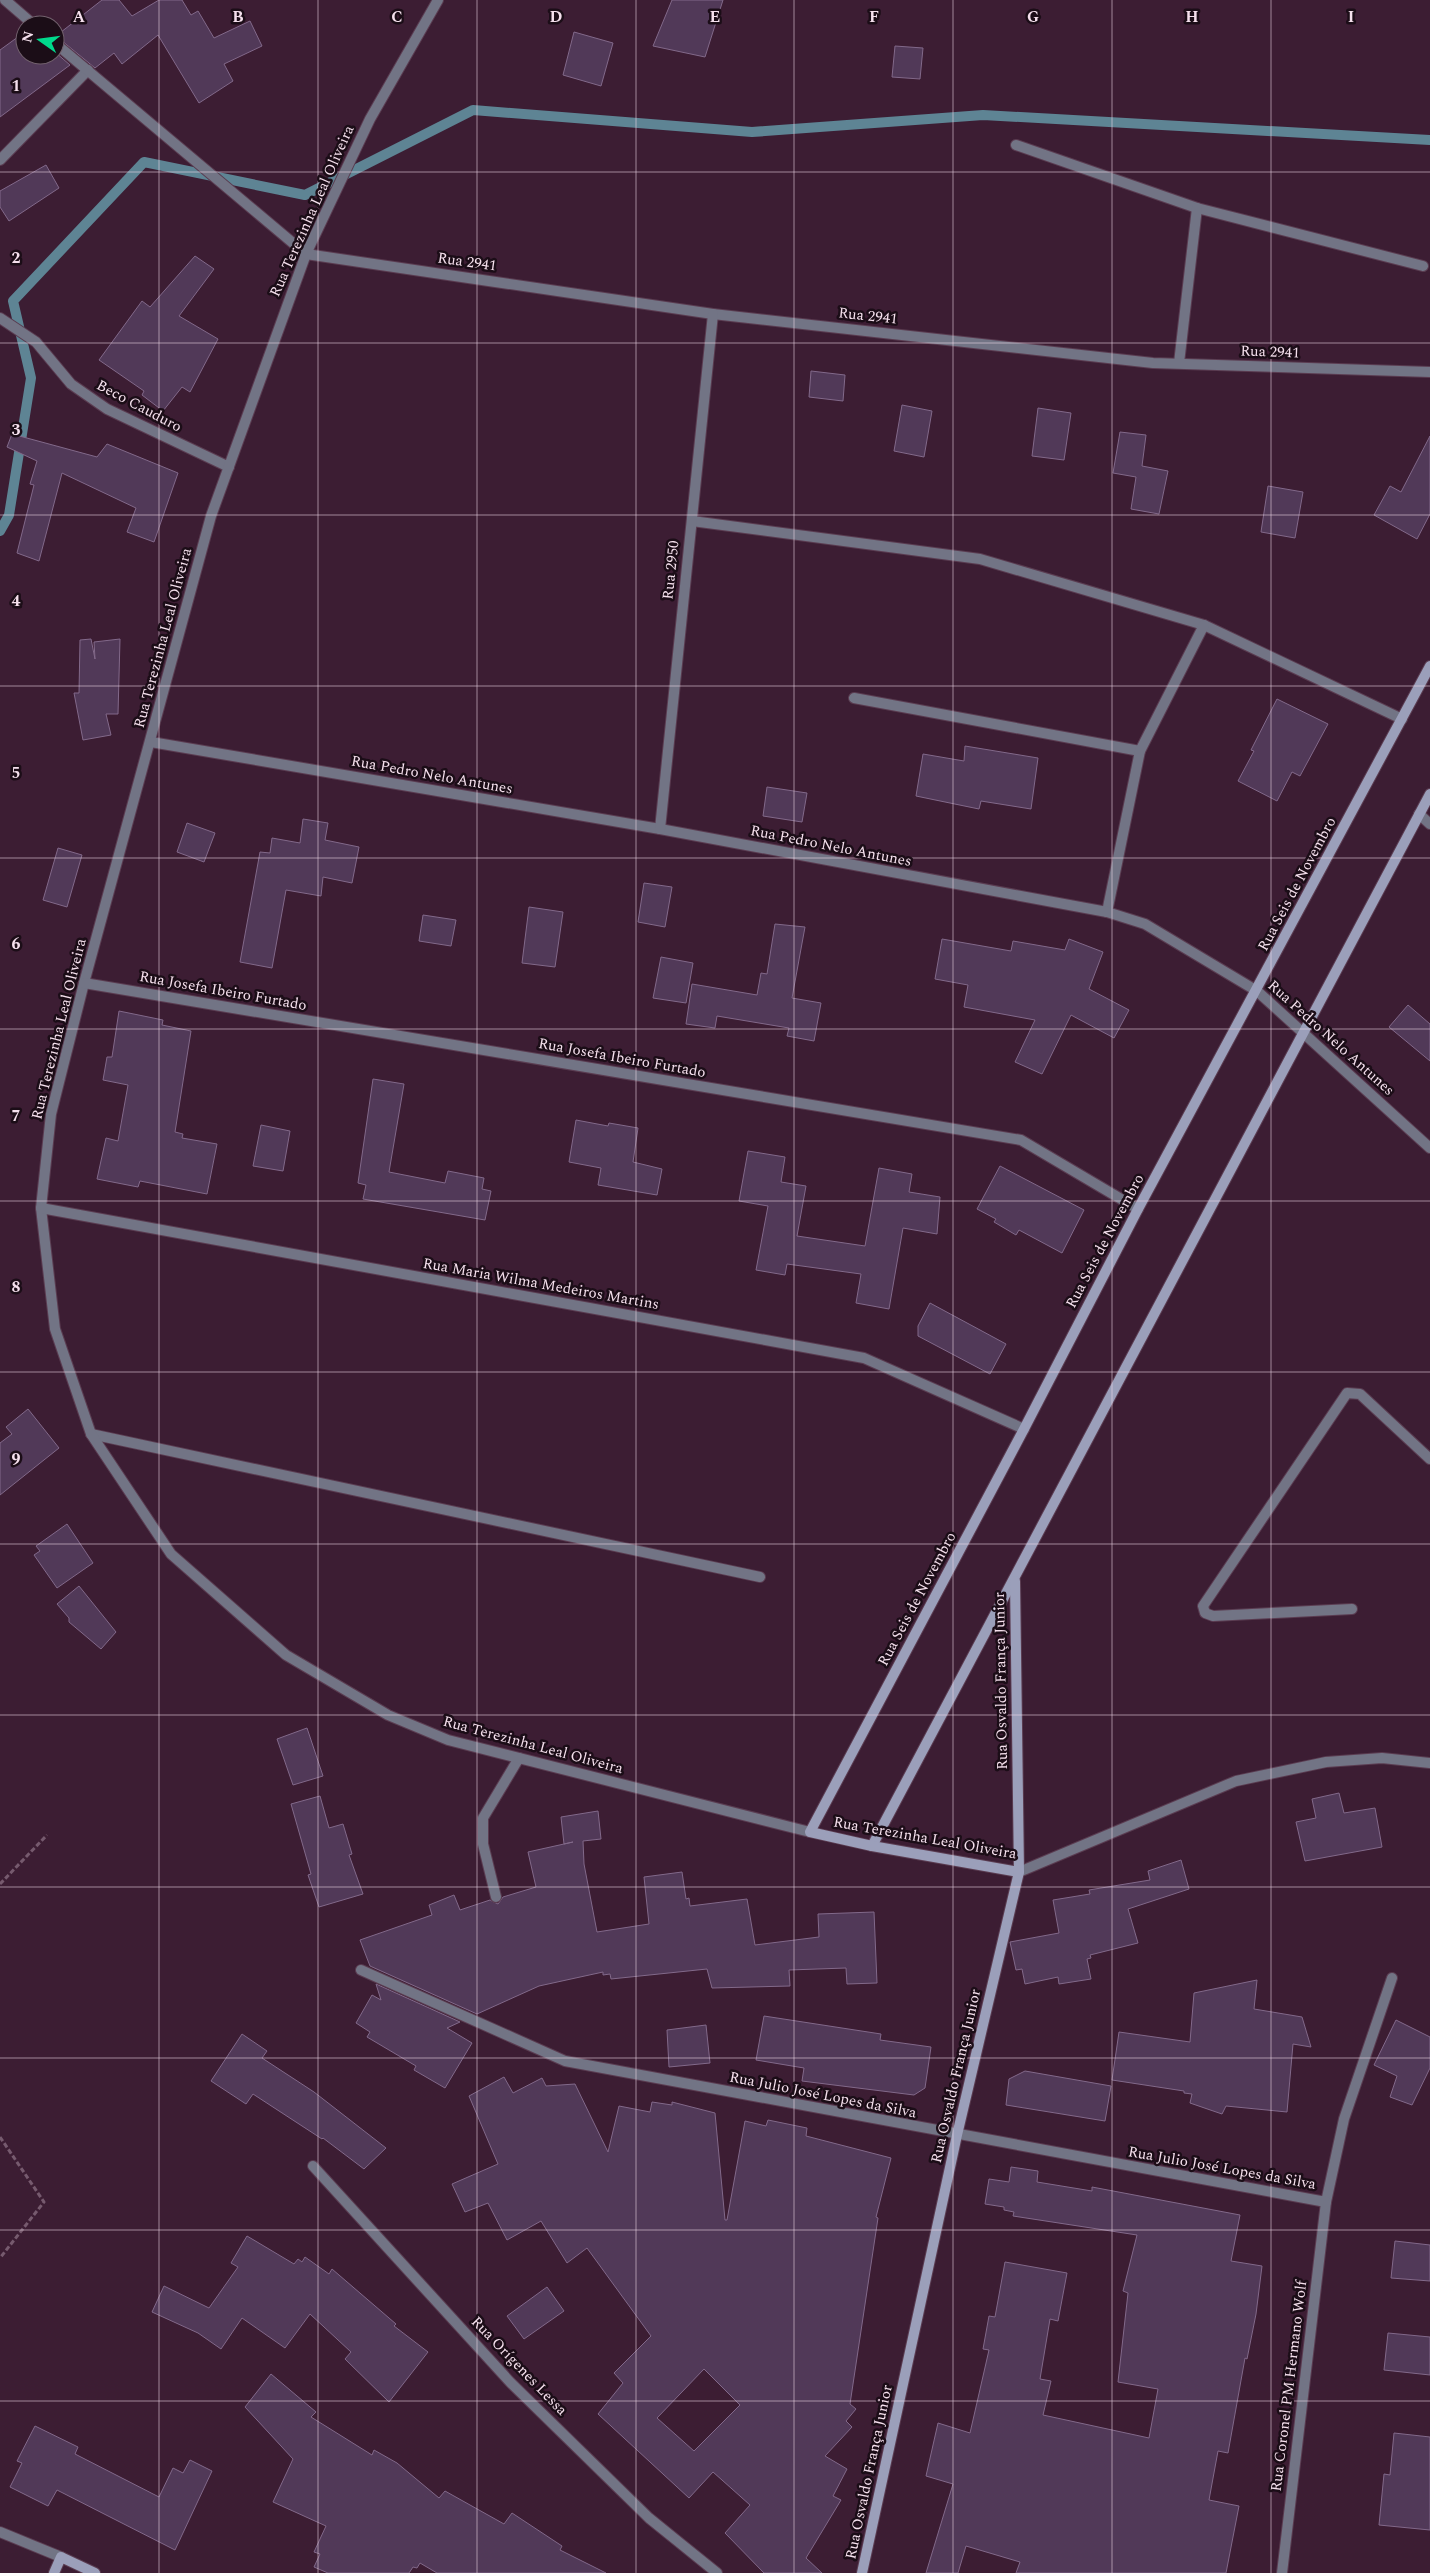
<svg xmlns="http://www.w3.org/2000/svg" width="1430" height="2573" font-family="Spectral,serif">
<style>
.lines{fill:none;stroke-linecap:round;stroke-linejoin:round}
.stream{stroke:#5e8494;stroke-width:10}
.building{fill:#513958;stroke:#82698a;fill-rule:evenodd}
.lane-casing{stroke:#5a3c51;stroke-width:12}
.street-casing{stroke:#5a3c51;stroke-width:12}
.secondary-casing{stroke:#5a3c51;stroke-width:12}
.path{stroke:#765a6e;stroke-width:3;stroke-dasharray:5 2.5;stroke-linecap:butt}
.lane{stroke:#727485;stroke-width:10}
.street{stroke:#727485;stroke-width:10}
.secondary{stroke:#9b9fba;stroke-width:10}
.grid{fill:none;stroke:#f5e0ed;stroke-width:1;stroke-opacity:0.55}
.labels{text-anchor:middle;dominant-baseline:central;stroke-width:5;stroke-linejoin:round;paint-order:stroke}
.street-label{font-size:15px;fill:#f5e0ed;stroke:#1b0d17}
.grid-label{font-size:16px;text-anchor:middle;font-weight:bold;fill:#f5e0ed;stroke:#1b0d17;stroke-width:5;stroke-linejoin:round;paint-order:stroke}
</style>
<rect width="100%" height="100%" fill="#3c1d33"/>
<g class="lines">
<path class="stream" d="M 0,531 L 9,515 L 31,378 L 13,301 L 144,162 L 305,195 L 473,110 L 752,132 L 983,115 L 1430,140"/>
</g>
<g class="building">
<path d="M 102,0 L 119,0 L 132,16 L 159,0 L 182,0 L 191,15 L 198,11 L 214,38 L 250,21 L 262,46 L 224,64 L 233,81 L 199,103 L 158,35 L 122,64 L 114,53 L 95,68 L 56,36 Z"/>
<path d="M 672,0 L 723,0 L 705,57 L 653,46 Z"/>
<path d="M 574,32 L 613,43 L 601,86 L 563,75 Z"/>
<path d="M 22,34 L 25,37 L 25,55 L 55,55 L 55,52 L 70,65 L 0,117 L 0,50 Z"/>
<path d="M 895,46 L 923,48 L 920,79 L 892,77 Z"/>
<path d="M 46,165 L 59,188 L 9,221 L 0,207 L 0,191 Z"/>
<path d="M 195,256 L 214,269 L 179,316 L 218,339 L 190,392 L 182,387 L 163,411 L 142,395 L 144,391 L 99,360 L 142,301 L 150,307 Z"/>
<path d="M 811,371 L 845,375 L 843,401 L 809,397 Z"/>
<path d="M 902,405 L 932,411 L 924,457 L 894,451 Z"/>
<path d="M 1038,408 L 1071,413 L 1064,460 L 1032,456 Z"/>
<path d="M 1120,432 L 1146,435 L 1142,466 L 1168,471 L 1159,514 L 1131,509 L 1136,477 L 1113,473 Z"/>
<path d="M 12,434 L 97,457 L 107,444 L 178,473 L 154,542 L 127,532 L 136,508 L 62,473 L 39,561 L 17,553 L 34,485 L 30,484 L 37,461 L 7,447 Z"/>
<path d="M 1430,436 L 1430,514 L 1417,539 L 1374,515 L 1390,486 L 1401,492 Z"/>
<path d="M 1268,486 L 1303,492 L 1295,538 L 1261,532 Z"/>
<path d="M 91,639 L 95,659 L 94,642 L 120,639 L 118,714 L 106,714 L 111,735 L 83,740 L 74,693 L 79,693 L 80,640 Z"/>
<path d="M 1277,699 L 1328,724 L 1300,776 L 1292,772 L 1277,801 L 1238,781 L 1254,751 L 1251,750 Z"/>
<path d="M 965,746 L 1038,758 L 1031,809 L 981,801 L 979,809 L 916,796 L 923,754 L 964,761 Z"/>
<path d="M 767,787 L 807,793 L 802,822 L 763,816 Z"/>
<path d="M 303,819 L 328,823 L 325,840 L 359,847 L 352,883 L 323,877 L 321,896 L 286,890 L 272,968 L 240,962 L 260,852 L 270,853 L 272,838 L 300,843 Z"/>
<path d="M 187,823 L 215,833 L 204,862 L 177,852 Z"/>
<path d="M 58,848 L 82,855 L 67,907 L 43,900 Z"/>
<path d="M 644,883 L 672,887 L 665,927 L 638,922 Z"/>
<path d="M 529,907 L 563,912 L 555,967 L 522,963 Z"/>
<path d="M 423,915 L 456,920 L 451,946 L 419,941 Z"/>
<path d="M 775,924 L 805,927 L 792,998 L 821,1003 L 814,1041 L 787,1036 L 789,1028 L 717,1016 L 715,1028 L 686,1024 L 692,984 L 757,995 L 761,973 L 767,974 Z"/>
<path d="M 942,939 L 1011,951 L 1013,941 L 1065,950 L 1069,939 L 1103,952 L 1089,989 L 1129,1010 L 1114,1038 L 1071,1015 L 1042,1074 L 1015,1062 L 1035,1020 L 964,1007 L 968,985 L 935,979 Z"/>
<path d="M 661,957 L 693,963 L 686,1003 L 653,998 Z"/>
<path d="M 1408,1005 L 1430,1024 L 1430,1061 L 1389,1027 Z"/>
<path d="M 119,1011 L 163,1020 L 162,1025 L 191,1031 L 175,1132 L 183,1134 L 182,1138 L 217,1144 L 207,1194 L 140,1181 L 138,1187 L 97,1179 L 106,1138 L 118,1141 L 128,1085 L 103,1080 L 107,1057 L 112,1057 Z"/>
<path d="M 373,1079 L 404,1084 L 389,1172 L 445,1183 L 448,1171 L 484,1178 L 482,1189 L 491,1191 L 485,1220 L 363,1199 L 366,1185 L 358,1183 Z"/>
<path d="M 576,1120 L 608,1126 L 609,1123 L 638,1128 L 633,1162 L 662,1169 L 657,1195 L 598,1185 L 601,1168 L 569,1162 Z"/>
<path d="M 261,1125 L 290,1131 L 283,1171 L 253,1166 Z"/>
<path d="M 748,1151 L 785,1157 L 781,1182 L 806,1186 L 797,1236 L 865,1246 L 879,1168 L 912,1174 L 909,1192 L 940,1197 L 937,1234 L 903,1228 L 889,1309 L 856,1303 L 861,1274 L 787,1264 L 785,1275 L 756,1270 L 768,1206 L 739,1201 Z"/>
<path d="M 1000,1166 L 1084,1210 L 1062,1253 L 1019,1230 L 1016,1235 L 994,1222 L 996,1219 L 977,1209 Z"/>
<path d="M 930,1303 L 1006,1344 L 990,1374 L 918,1336 L 918,1326 Z"/>
<path d="M 28,1409 L 59,1448 L 0,1495 L 0,1443 L 12,1434 L 6,1427 Z"/>
<path d="M 67,1524 L 93,1563 L 57,1588 L 34,1555 L 40,1551 L 36,1546 Z"/>
<path d="M 79,1586 L 116,1632 L 101,1649 L 69,1622 L 69,1618 L 57,1604 Z"/>
<path d="M 307,1728 L 323,1776 L 293,1785 L 277,1739 Z"/>
<path d="M 1339,1793 L 1344,1813 L 1375,1808 L 1382,1847 L 1305,1861 L 1296,1822 L 1316,1818 L 1312,1799 Z"/>
<path d="M 320,1796 L 329,1828 L 343,1824 L 352,1854 L 349,1855 L 363,1894 L 319,1907 L 308,1875 L 311,1874 L 291,1804 Z"/>
<path d="M 598,1811 L 601,1839 L 583,1841 L 584,1864 L 597,1932 L 649,1924 L 644,1877 L 682,1872 L 686,1899 L 689,1898 L 690,1906 L 747,1899 L 755,1945 L 819,1937 L 818,1914 L 874,1912 L 877,1983 L 847,1984 L 846,1968 L 789,1970 L 790,1986 L 712,1988 L 707,1969 L 611,1979 L 610,1974 L 603,1975 L 603,1972 L 539,1986 L 477,2014 L 370,1966 L 360,1940 L 432,1915 L 429,1905 L 454,1895 L 460,1910 L 490,1900 L 498,1904 L 503,1897 L 536,1887 L 528,1852 L 573,1842 L 564,1844 L 561,1817 Z"/>
<path d="M 1181,1860 L 1189,1889 L 1128,1909 L 1138,1943 L 1090,1955 L 1091,1958 L 1087,1959 L 1091,1979 L 1059,1984 L 1058,1977 L 1025,1984 L 1022,1969 L 1016,1970 L 1010,1942 L 1059,1933 L 1053,1900 L 1090,1894 L 1089,1890 L 1150,1880 L 1148,1871 Z"/>
<path d="M 1257,1980 L 1254,2009 L 1302,2017 L 1311,2047 L 1293,2044 L 1287,2112 L 1226,2106 L 1222,2114 L 1190,2103 L 1192,2094 L 1184,2093 L 1184,2091 L 1112,2080 L 1119,2032 L 1190,2042 L 1194,1993 Z"/>
<path d="M 376,1984 L 460,2022 L 447,2028 L 472,2043 L 445,2088 L 414,2070 L 416,2066 L 367,2037 L 370,2032 L 356,2023 L 372,1995 L 381,2000 Z"/>
<path d="M 764,2016 L 881,2034 L 880,2040 L 931,2047 L 925,2088 L 914,2095 L 802,2081 L 804,2068 L 756,2060 Z"/>
<path d="M 1396,2020 L 1430,2037 L 1430,2068 L 1412,2105 L 1390,2097 L 1397,2076 L 1374,2065 Z"/>
<path d="M 706,2025 L 710,2063 L 669,2067 L 667,2030 Z"/>
<path d="M 242,2034 L 267,2051 L 262,2058 L 314,2092 L 386,2148 L 364,2169 L 323,2138 L 322,2139 L 253,2094 L 246,2104 L 211,2081 Z"/>
<path d="M 1025,2071 L 1111,2086 L 1105,2121 L 1006,2105 L 1009,2079 Z"/>
<path d="M 504,2077 L 513,2093 L 542,2078 L 546,2086 L 575,2084 L 608,2152 L 619,2106 L 650,2112 L 652,2102 L 672,2105 L 672,2102 L 715,2113 L 725,2220 L 727,2220 L 745,2121 L 766,2126 L 768,2120 L 807,2128 L 806,2136 L 891,2158 L 876,2217 L 878,2218 L 850,2404 L 856,2409 L 846,2421 L 852,2427 L 825,2456 L 847,2469 L 833,2496 L 841,2500 L 806,2558 L 822,2573 L 764,2573 L 725,2533 L 750,2505 L 713,2472 L 689,2498 L 598,2414 L 623,2383 L 614,2373 L 651,2336 L 587,2248 L 567,2263 L 541,2221 L 507,2240 L 488,2203 L 465,2212 L 452,2184 L 498,2164 L 469,2096 ZM 704,2369 L 740,2405 L 694,2451 L 657,2418 Z"/>
<path d="M 1011,2167 L 1038,2171 L 1037,2182 L 1092,2191 L 1092,2187 L 1240,2215 L 1231,2261 L 1262,2266 L 1256,2314 L 1247,2359 L 1245,2358 L 1228,2453 L 1218,2451 L 1209,2500 L 1239,2506 L 1226,2573 L 1016,2573 L 1020,2562 L 966,2546 L 958,2573 L 926,2573 L 953,2484 L 926,2476 L 938,2423 L 970,2433 L 989,2350 L 983,2349 L 989,2316 L 995,2317 L 1005,2262 L 1067,2273 L 1058,2321 L 1050,2319 L 1040,2379 L 1051,2381 L 1043,2415 L 1149,2438 L 1158,2389 L 1118,2382 L 1128,2293 L 1123,2291 L 1137,2235 L 1013,2216 L 1014,2212 L 1004,2210 L 1004,2207 L 985,2204 L 989,2179 L 1009,2182 Z"/>
<path d="M 247,2236 L 294,2264 L 298,2259 L 302,2262 L 305,2257 L 329,2274 L 332,2269 L 396,2324 L 394,2326 L 428,2352 L 389,2402 L 345,2359 L 351,2352 L 310,2314 L 285,2348 L 242,2318 L 221,2349 L 198,2333 L 152,2312 L 164,2286 L 209,2308 L 238,2267 L 231,2263 Z"/>
<path d="M 1395,2241 L 1430,2245 L 1430,2281 L 1391,2278 Z"/>
<path d="M 547,2287 L 564,2311 L 524,2339 L 507,2316 Z"/>
<path d="M 1388,2333 L 1430,2337 L 1430,2375 L 1384,2370 Z"/>
<path d="M 271,2374 L 316,2412 L 311,2417 L 372,2455 L 374,2450 L 397,2463 L 439,2498 L 445,2491 L 504,2524 L 512,2513 L 562,2546 L 560,2550 L 606,2573 L 437,2573 L 420,2563 L 417,2568 L 413,2567 L 409,2573 L 328,2573 L 314,2567 L 320,2554 L 314,2552 L 326,2526 L 273,2502 L 293,2459 L 245,2407 Z"/>
<path d="M 35,2426 L 78,2447 L 75,2454 L 159,2497 L 173,2468 L 183,2473 L 190,2460 L 212,2471 L 175,2550 L 57,2490 L 48,2506 L 10,2487 L 22,2463 L 17,2461 Z"/>
<path d="M 1394,2433 L 1430,2437 L 1430,2530 L 1379,2525 L 1384,2474 L 1390,2475 Z"/>
</g>
<g class="lines">
<g class="lane-casing">
<g id="lane">
<path d="M 1016,145 L 1197,208 L 1423,266"/>
<path d="M 0,160 L 88,70"/>
<path d="M 0,318 L 36,342 L 71,384 L 107,409 L 229,467"/>
<path d="M 1179,363 L 1197,208"/>
<path d="M 692,521 L 980,559 L 1204,625 L 1402,719"/>
<path d="M 854,698 L 1140,751"/>
<path d="M 1107,912 L 1140,751 L 1204,625"/>
<path d="M 91,1434 L 760,1577"/>
<path d="M 1352,1609 L 1213,1616 L 1205,1613 L 1203,1606 L 1347,1393 L 1360,1394 L 1430,1459"/>
<path d="M 496,1897 L 483,1844 L 483,1818 L 519,1758"/>
<path d="M 1326,2202 L 1344,2119 L 1392,1978"/>
</g>
</g>
<g class="street-casing">
<g id="street">
<path d="M 5,0 L 34,25"/>
<path d="M 438,0 L 370,119 L 306,254 L 211,516 L 84,983 L 51,1114 L 41,1208 L 55,1329 L 91,1434 L 171,1554 L 286,1655 L 388,1715 L 448,1740 L 810,1832"/>
<path d="M 55,43 L 306,254 L 713,314 L 1153,363 L 1430,372"/>
<path d="M 151,742 L 660,829 L 1107,912 L 1145,924 L 1257,991 L 1430,1148"/>
<path d="M 1419,814 L 1430,824"/>
<path d="M 660,829 L 713,314"/>
<path d="M 84,983 L 1021,1140 L 1138,1209"/>
<path d="M 41,1208 L 864,1358 L 1024,1429"/>
<path d="M 1019,1872 L 1236,1781 L 1326,1762 L 1382,1758 L 1430,1763"/>
<path d="M 361,1970 L 565,2061 L 1326,2202 L 1282,2573"/>
<path d="M 313,2166 L 510,2382 L 649,2518 L 717,2573"/>
<path d="M 0,2532 L 61,2557"/>
</g>
</g>
<g class="secondary-casing">
<g id="secondary">
<path d="M 872,1846 L 1430,794"/>
<path d="M 1019,1872 L 872,1846 L 810,1832 L 1024,1429 L 1138,1209 L 1430,666"/>
<path d="M 54,2573 L 61,2557 L 95,2573"/>
<path d="M 862,2573 L 957,2135 L 1019,1872 L 1015,1581"/>
</g>
</g>
<g class="path">
<path d="M 0,1884 L 47,1835"/>
<path d="M 0,2137 L 44,2202 L 0,2258"/>
</g>
<use href="#lane" class="lane"/>
<use href="#street" class="street"/>
<use href="#secondary" class="secondary"/>
</g>
<path class="grid" d="M 159,0 L 159,2573M 318,0 L 318,2573M 477,0 L 477,2573M 636,0 L 636,2573M 794,0 L 794,2573M 953,0 L 953,2573M 1112,0 L 1112,2573M 1271,0 L 1271,2573M 0,172 L 1430,172M 0,343 L 1430,343M 0,515 L 1430,515M 0,686 L 1430,686M 0,858 L 1430,858M 0,1029 L 1430,1029M 0,1201 L 1430,1201M 0,1372 L 1430,1372M 0,1544 L 1430,1544M 0,1715 L 1430,1715M 0,1887 L 1430,1887M 0,2058 L 1430,2058M 0,2230 L 1430,2230M 0,2401 L 1430,2401"/>
<g class="labels">
<g class="street-label">
<text transform="translate(312 211) rotate(-66)">Rua Terezinha Leal Oliveira</text>
<text transform="translate(467 262) rotate(8)">Rua 2941</text>
<text transform="translate(868 316) rotate(6)">Rua 2941</text>
<text transform="translate(1270 352) rotate(2)">Rua 2941</text>
<text transform="translate(139 406) rotate(28)">Beco Cauduro</text>
<text transform="translate(671 570) rotate(-84)">Rua 2950</text>
<text transform="translate(163 638) rotate(-75)">Rua Terezinha Leal Oliveira</text>
<text transform="translate(432 775) rotate(10)">Rua Pedro Nelo Antunes</text>
<text transform="translate(831 846) rotate(11)">Rua Pedro Nelo Antunes</text>
<text transform="translate(1297 884) rotate(-62)">Rua Seis de Novembro</text>
<text transform="translate(223 991) rotate(10)">Rua Josefa Ibeiro Furtado</text>
<text transform="translate(59 1029) rotate(-76)">Rua Terezinha Leal Oliveira</text>
<text transform="translate(1331 1038) rotate(42)">Rua Pedro Nelo Antunes</text>
<text transform="translate(622 1058) rotate(10)">Rua Josefa Ibeiro Furtado</text>
<text transform="translate(1105 1241) rotate(-62)">Rua Seis de Novembro</text>
<text transform="translate(541 1284) rotate(10)">Rua Maria Wilma Medeiros Martins</text>
<text transform="translate(917 1599) rotate(-62)">Rua Seis de Novembro</text>
<text transform="translate(1001 1681) rotate(-91)">Rua Osvaldo França Junior</text>
<text transform="translate(533 1745) rotate(15)">Rua Terezinha Leal Oliveira</text>
<text transform="translate(925 1838) rotate(10)">Rua Terezinha Leal Oliveira</text>
<text transform="translate(956 2076) rotate(-77)">Rua Osvaldo França Junior</text>
<text transform="translate(823 2095) rotate(11)">Rua Julio José Lopes da Silva</text>
<text transform="translate(1222 2168) rotate(10)">Rua Julio José Lopes da Silva</text>
<text transform="translate(519 2366) rotate(46)">Rua Orígenes Lessa</text>
<text transform="translate(1289 2386) rotate(-83)">Rua Coronel PM Hermano Wolf</text>
<text transform="translate(869 2472) rotate(-78)">Rua Osvaldo França Junior</text>
</g>
</g>
<g class="grid-label">
<text x="79" y="22">A</text>
<text x="238" y="22">B</text>
<text x="397" y="22">C</text>
<text x="556" y="22">D</text>
<text x="715" y="22">E</text>
<text x="874" y="22">F</text>
<text x="1033" y="22">G</text>
<text x="1192" y="22">H</text>
<text x="1351" y="22">I</text>
<text x="16" y="91">1</text>
<text x="16" y="263">2</text>
<text x="16" y="435">3</text>
<text x="16" y="606">4</text>
<text x="16" y="778">5</text>
<text x="16" y="949">6</text>
<text x="16" y="1121">7</text>
<text x="16" y="1292">8</text>
<text x="16" y="1464">9</text>
</g>
<g transform="translate(40 40) rotate(284)"><circle r="24" fill="#1b0d17" stroke="#72616d"/>
<path d="M0-4L9 19L0 12L-9 19Z" fill="#00d98c"/>
<text y="-8" font-size="14" font-weight="bold" text-anchor="middle" fill="#f5e0ed">N</text>
</g>
</svg>
